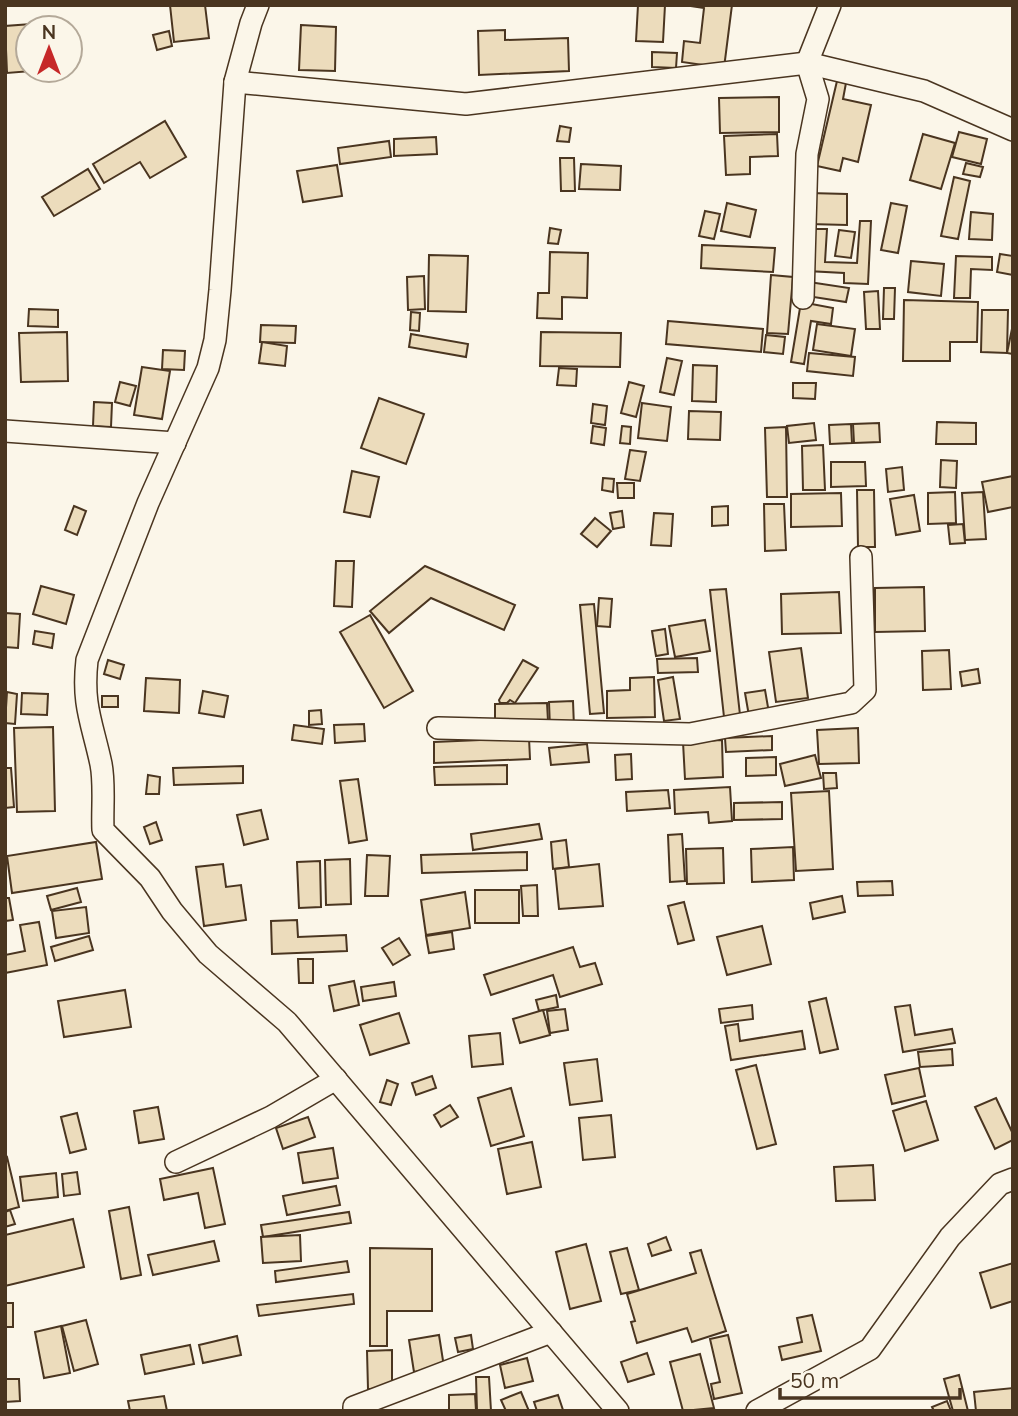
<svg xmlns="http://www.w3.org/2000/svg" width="1018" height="1416" font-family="Mulish,sans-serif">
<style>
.building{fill:#ecdcbc;stroke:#4a3520;stroke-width:2}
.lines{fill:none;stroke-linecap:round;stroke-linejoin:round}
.minor-casing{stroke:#4a3520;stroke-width:24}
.minor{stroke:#fbf6e9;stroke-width:21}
</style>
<rect width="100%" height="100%" fill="#fbf6e9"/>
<g class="building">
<path d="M 170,5 L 205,5 L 209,38 L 174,42 Z"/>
<path d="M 638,5 L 665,5 L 663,42 L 636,41 Z"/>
<path d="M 684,5 L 732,5 L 724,68 L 682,62 L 684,41 L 700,43 L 704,8 Z"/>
<path d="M 45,23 L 46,28 L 28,28 L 28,70 L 44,70 L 7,73 L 5,26 Z"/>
<path d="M 301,25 L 336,27 L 335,71 L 299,70 Z"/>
<path d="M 505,30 L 505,40 L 568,38 L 569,71 L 479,75 L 478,31 Z"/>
<path d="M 169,31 L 172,46 L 157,50 L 153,35 Z"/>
<path d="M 652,52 L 677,53 L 676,68 L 652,67 Z"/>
<path d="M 837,81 L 846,83 L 843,99 L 871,105 L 858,162 L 843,158 L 840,171 L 817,166 Z"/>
<path d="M 779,97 L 779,132 L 720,133 L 719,98 Z"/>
<path d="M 165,121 L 186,157 L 150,178 L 140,162 L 104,183 L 93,164 Z"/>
<path d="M 560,126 L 571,128 L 569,142 L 557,141 Z"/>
<path d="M 959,132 L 987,139 L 981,164 L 952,157 Z"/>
<path d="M 777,134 L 778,156 L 750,157 L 750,174 L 726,175 L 724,136 Z"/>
<path d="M 923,134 L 955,143 L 941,189 L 910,180 Z"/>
<path d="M 436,137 L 437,154 L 394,156 L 394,139 Z"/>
<path d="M 389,141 L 391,157 L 340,164 L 338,148 Z"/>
<path d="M 560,158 L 574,158 L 575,191 L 561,191 Z"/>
<path d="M 966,163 L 983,167 L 980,177 L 963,174 Z"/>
<path d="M 581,164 L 621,166 L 620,190 L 579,189 Z"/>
<path d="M 337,165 L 342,196 L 303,202 L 297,171 Z"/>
<path d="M 88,169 L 100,189 L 54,216 L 42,197 Z"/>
<path d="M 954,177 L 970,181 L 958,239 L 941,236 Z"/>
<path d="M 809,193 L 847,194 L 847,225 L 809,224 Z"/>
<path d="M 727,203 L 756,210 L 750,237 L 721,231 Z"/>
<path d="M 891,203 L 907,206 L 898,253 L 881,250 Z"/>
<path d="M 705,211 L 720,214 L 714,239 L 699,236 Z"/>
<path d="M 971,212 L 993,214 L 992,240 L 969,239 Z"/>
<path d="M 860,221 L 871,221 L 868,284 L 844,283 L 844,273 L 807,271 L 809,229 L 827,229 L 825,262 L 857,263 Z"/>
<path d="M 550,228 L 561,230 L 558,244 L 548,243 Z"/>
<path d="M 839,230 L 855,232 L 851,258 L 835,256 Z"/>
<path d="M 702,245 L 775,248 L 773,272 L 701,268 Z"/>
<path d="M 550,252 L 588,253 L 587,298 L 562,297 L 562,319 L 537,318 L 538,293 L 549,293 Z"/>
<path d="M 1000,254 L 1013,256 L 1013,275 L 997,272 Z"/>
<path d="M 429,255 L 468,256 L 466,312 L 428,311 Z"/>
<path d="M 956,256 L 992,257 L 992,270 L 971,269 L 970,298 L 954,298 Z"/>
<path d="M 911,261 L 944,264 L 941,296 L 908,292 Z"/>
<path d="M 771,275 L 793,277 L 788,334 L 767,333 Z"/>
<path d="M 424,276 L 425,309 L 408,310 L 407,277 Z"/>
<path d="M 809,282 L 849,288 L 846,302 L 807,296 Z"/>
<path d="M 884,288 L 895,288 L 894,319 L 883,319 Z"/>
<path d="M 878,291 L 880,329 L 866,329 L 864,292 Z"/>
<path d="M 904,300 L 978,302 L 977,342 L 950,342 L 950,361 L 903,361 Z"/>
<path d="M 801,302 L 833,308 L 831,324 L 811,321 L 804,364 L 791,362 Z"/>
<path d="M 29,309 L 58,310 L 58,327 L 28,326 Z"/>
<path d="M 982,310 L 1008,310 L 1007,353 L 981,352 Z"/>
<path d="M 411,312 L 420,313 L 419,331 L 410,330 Z"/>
<path d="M 668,321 L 763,329 L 761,352 L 666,344 Z"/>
<path d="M 817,324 L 855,329 L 851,356 L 813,350 Z"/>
<path d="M 1013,324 L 1013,354 L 1007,353 Z"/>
<path d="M 261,325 L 296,326 L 295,343 L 260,342 Z"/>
<path d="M 67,332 L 68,381 L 21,382 L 19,333 Z"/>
<path d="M 541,332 L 621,333 L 620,367 L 540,366 Z"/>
<path d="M 411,334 L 468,344 L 466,357 L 409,347 Z"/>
<path d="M 766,335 L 785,337 L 783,354 L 764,352 Z"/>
<path d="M 262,342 L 287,346 L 285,366 L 259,363 Z"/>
<path d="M 163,350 L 185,351 L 184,370 L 162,369 Z"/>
<path d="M 809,353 L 855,357 L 853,376 L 807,371 Z"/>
<path d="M 667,358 L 682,361 L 674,395 L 660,392 Z"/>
<path d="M 693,365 L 717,366 L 716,402 L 692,401 Z"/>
<path d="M 142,367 L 170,371 L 162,419 L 134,415 Z"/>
<path d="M 559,368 L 577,369 L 576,386 L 557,385 Z"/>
<path d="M 120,382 L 136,386 L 130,406 L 115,402 Z"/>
<path d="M 629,382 L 644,386 L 636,417 L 621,413 Z"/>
<path d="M 793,383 L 816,383 L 815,399 L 793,398 Z"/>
<path d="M 379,398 L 424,414 L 406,464 L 361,448 Z"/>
<path d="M 94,402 L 112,403 L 111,427 L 93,426 Z"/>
<path d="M 642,403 L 671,407 L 667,441 L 638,438 Z"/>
<path d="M 593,404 L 607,406 L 605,425 L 591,423 Z"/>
<path d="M 689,411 L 721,412 L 720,440 L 688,439 Z"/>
<path d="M 937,422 L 976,423 L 976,444 L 936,444 Z"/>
<path d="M 814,423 L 816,440 L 789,443 L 787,426 Z"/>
<path d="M 879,423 L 880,442 L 854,443 L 853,424 Z"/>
<path d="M 851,424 L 852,443 L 830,444 L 829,425 Z"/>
<path d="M 593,426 L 606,428 L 604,445 L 591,443 Z"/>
<path d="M 622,426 L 631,427 L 630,444 L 620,443 Z"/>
<path d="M 786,427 L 787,497 L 767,497 L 765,428 Z"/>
<path d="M 823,445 L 825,490 L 803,490 L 802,446 Z"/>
<path d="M 630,450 L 646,452 L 640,481 L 625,479 Z"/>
<path d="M 941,460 L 957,461 L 956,488 L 940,487 Z"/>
<path d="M 831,462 L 865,462 L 866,486 L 831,487 Z"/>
<path d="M 902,467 L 904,490 L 888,492 L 886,469 Z"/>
<path d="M 352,471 L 379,477 L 370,517 L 344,512 Z"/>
<path d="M 1013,476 L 1013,507 L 988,512 L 982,482 Z"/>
<path d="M 603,478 L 614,479 L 613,492 L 602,490 Z"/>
<path d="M 617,483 L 634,483 L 634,498 L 618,498 Z"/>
<path d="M 857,490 L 874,490 L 875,547 L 858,547 Z"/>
<path d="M 955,492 L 956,523 L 928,524 L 928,493 Z"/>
<path d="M 983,492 L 986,539 L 965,540 L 962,493 Z"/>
<path d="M 841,493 L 842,526 L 791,527 L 791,494 Z"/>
<path d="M 914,495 L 920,531 L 896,535 L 890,499 Z"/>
<path d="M 764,504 L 784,504 L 786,550 L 765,551 Z"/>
<path d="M 74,506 L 86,511 L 77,535 L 65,530 Z"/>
<path d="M 728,506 L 728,525 L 712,526 L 712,507 Z"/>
<path d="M 622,511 L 624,527 L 613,529 L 610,513 Z"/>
<path d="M 654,513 L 673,514 L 671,546 L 651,545 Z"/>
<path d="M 595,518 L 611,531 L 597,547 L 581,534 Z"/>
<path d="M 963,524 L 965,543 L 950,544 L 948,525 Z"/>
<path d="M 336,561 L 354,561 L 352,607 L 334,606 Z"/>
<path d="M 425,566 L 515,605 L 504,630 L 431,598 L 389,633 L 370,611 Z"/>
<path d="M 41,586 L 74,595 L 66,624 L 33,614 Z"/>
<path d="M 924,587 L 925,631 L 875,632 L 875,588 Z"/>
<path d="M 726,589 L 740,715 L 724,717 L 710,590 Z"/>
<path d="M 839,592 L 841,633 L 782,634 L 781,594 Z"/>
<path d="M 599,598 L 612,599 L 610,627 L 597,626 Z"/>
<path d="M 594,604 L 604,713 L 590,714 L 580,605 Z"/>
<path d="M 5,613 L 20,614 L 18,648 L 5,647 Z"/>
<path d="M 370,615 L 413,691 L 384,708 L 340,632 Z"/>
<path d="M 705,620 L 710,651 L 675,657 L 669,626 Z"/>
<path d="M 665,629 L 668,654 L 656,656 L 652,631 Z"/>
<path d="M 35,631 L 54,634 L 52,648 L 33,644 Z"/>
<path d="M 801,648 L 808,698 L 776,702 L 769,652 Z"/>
<path d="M 949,650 L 951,689 L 923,690 L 922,651 Z"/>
<path d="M 697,658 L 698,672 L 658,673 L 657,659 Z"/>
<path d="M 108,660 L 124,665 L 120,679 L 104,674 Z"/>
<path d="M 523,660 L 538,668 L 515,703 L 510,700 L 507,703 L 500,703 L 499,700 Z"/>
<path d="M 978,669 L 980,683 L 962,686 L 960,672 Z"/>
<path d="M 654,677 L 655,717 L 607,718 L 607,691 L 630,690 L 630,678 Z"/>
<path d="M 673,677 L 680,719 L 664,721 L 658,680 Z"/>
<path d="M 146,678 L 180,680 L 179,713 L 144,711 Z"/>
<path d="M 765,690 L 769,713 L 749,716 L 745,693 Z"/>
<path d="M 203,691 L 228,696 L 224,717 L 199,713 Z"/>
<path d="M 7,692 L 17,694 L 15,724 L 5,723 Z"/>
<path d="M 22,693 L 48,694 L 47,715 L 21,714 Z"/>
<rect x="102" y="696" width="16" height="11"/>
<path d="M 573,701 L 574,727 L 550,728 L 549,702 Z"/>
<path d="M 547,703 L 548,721 L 495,722 L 495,704 Z"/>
<path d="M 321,710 L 322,724 L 309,725 L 309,711 Z"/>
<path d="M 364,724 L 365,741 L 335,743 L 334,725 Z"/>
<path d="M 294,725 L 324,729 L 322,744 L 292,740 Z"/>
<path d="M 53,727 L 55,811 L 17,812 L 14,728 Z"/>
<path d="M 858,728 L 859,763 L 819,764 L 817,730 Z"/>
<path d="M 772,736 L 772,750 L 726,752 L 725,738 Z"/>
<path d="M 529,738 L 530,759 L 434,763 L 434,742 Z"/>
<path d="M 722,740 L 723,777 L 685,779 L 683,742 Z"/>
<path d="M 587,744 L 589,762 L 551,765 L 549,748 Z"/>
<path d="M 631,754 L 632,779 L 616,780 L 615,755 Z"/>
<path d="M 815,755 L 821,778 L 785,786 L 780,764 Z"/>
<path d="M 776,757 L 776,775 L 746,776 L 746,758 Z"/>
<path d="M 507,765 L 507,784 L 435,785 L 434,767 Z"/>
<path d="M 243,766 L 243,783 L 174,785 L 173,768 Z"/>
<path d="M 5,768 L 11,768 L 14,807 L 5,808 Z"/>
<path d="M 823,773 L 836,773 L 837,788 L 824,789 Z"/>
<path d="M 148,775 L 160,777 L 159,794 L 146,794 Z"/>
<path d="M 358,779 L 367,840 L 349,843 L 340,781 Z"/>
<path d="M 730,787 L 732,821 L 709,823 L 708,812 L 675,814 L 674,790 Z"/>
<path d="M 668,790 L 670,808 L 627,811 L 626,792 Z"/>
<path d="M 829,791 L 833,869 L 796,871 L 791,793 Z"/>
<path d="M 782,802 L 782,819 L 734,820 L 734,803 Z"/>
<path d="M 261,810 L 268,839 L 244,845 L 237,815 Z"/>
<path d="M 156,822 L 162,840 L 150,844 L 144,827 Z"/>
<path d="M 539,824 L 542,839 L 473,850 L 471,834 Z"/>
<path d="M 682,834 L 685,881 L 670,882 L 668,835 Z"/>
<path d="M 566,840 L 569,867 L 553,869 L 551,842 Z"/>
<path d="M 96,842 L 102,879 L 12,893 L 7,856 Z"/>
<path d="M 793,847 L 794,880 L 752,882 L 751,849 Z"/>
<path d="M 723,848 L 724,883 L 687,884 L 686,849 Z"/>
<path d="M 527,852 L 527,870 L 422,873 L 421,855 Z"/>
<path d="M 367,855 L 390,856 L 388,896 L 365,896 Z"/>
<path d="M 350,859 L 351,904 L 326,905 L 325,860 Z"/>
<path d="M 320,861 L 321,907 L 299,908 L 297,862 Z"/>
<path d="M 223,864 L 226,887 L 241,885 L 246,920 L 204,926 L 196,867 Z"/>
<path d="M 599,864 L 603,906 L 559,909 L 555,869 Z"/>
<path d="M 892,881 L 893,895 L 858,896 L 857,882 Z"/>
<path d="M 537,885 L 538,916 L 523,916 L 521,886 Z"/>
<path d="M 77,888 L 81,902 L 51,910 L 47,896 Z"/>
<rect x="475" y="890" width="44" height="33"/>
<path d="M 465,892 L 470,928 L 426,935 L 421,900 Z"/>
<path d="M 842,896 L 845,912 L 813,919 L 810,903 Z"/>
<path d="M 5,898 L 9,898 L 13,920 L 5,921 Z"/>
<path d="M 684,902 L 694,940 L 678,944 L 668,906 Z"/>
<path d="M 86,907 L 89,933 L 56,938 L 52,911 Z"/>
<path d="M 297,920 L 298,937 L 346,935 L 347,951 L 272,954 L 271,921 Z"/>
<path d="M 39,922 L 47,965 L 5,973 L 5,955 L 25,951 L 20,925 Z"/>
<path d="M 762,926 L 771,964 L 727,975 L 717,937 Z"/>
<path d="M 452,932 L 454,949 L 429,953 L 426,936 Z"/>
<path d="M 89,936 L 93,950 L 55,961 L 51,947 Z"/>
<path d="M 399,938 L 410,955 L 393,965 L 382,948 Z"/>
<path d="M 573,947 L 580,967 L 595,963 L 602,984 L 560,997 L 553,975 L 491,995 L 484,975 Z"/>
<path d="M 298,959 L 313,959 L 313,983 L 299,983 Z"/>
<path d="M 354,981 L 359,1005 L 334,1011 L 329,986 Z"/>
<path d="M 394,982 L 396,996 L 363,1001 L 361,987 Z"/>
<path d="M 125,990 L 131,1027 L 64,1037 L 58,1001 Z"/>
<path d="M 556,995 L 558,1007 L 539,1011 L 536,1000 Z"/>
<path d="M 826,998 L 838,1049 L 820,1053 L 809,1002 Z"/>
<path d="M 752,1005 L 753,1019 L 721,1023 L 719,1009 Z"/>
<path d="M 910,1005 L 915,1035 L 952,1029 L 955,1043 L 903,1052 L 895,1007 Z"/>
<path d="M 565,1009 L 568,1030 L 550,1033 L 547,1011 Z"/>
<path d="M 543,1010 L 550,1035 L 520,1043 L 513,1019 Z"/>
<path d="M 399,1013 L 409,1043 L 370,1055 L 360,1025 Z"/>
<path d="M 738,1024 L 740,1041 L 802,1031 L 805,1049 L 731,1060 L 725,1026 Z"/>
<path d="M 500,1033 L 503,1064 L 472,1067 L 469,1036 Z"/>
<path d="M 952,1049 L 953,1065 L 920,1067 L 918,1052 Z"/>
<path d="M 597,1059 L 602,1101 L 570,1105 L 564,1063 Z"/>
<path d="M 756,1065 L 776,1144 L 757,1149 L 736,1070 Z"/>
<path d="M 919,1068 L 925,1096 L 892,1104 L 885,1075 Z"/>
<path d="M 432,1076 L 436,1088 L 416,1095 L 412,1083 Z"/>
<path d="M 387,1080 L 398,1084 L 391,1105 L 380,1102 Z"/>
<path d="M 511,1088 L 524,1136 L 491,1146 L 478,1098 Z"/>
<path d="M 996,1098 L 1013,1134 L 1013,1140 L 995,1149 L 975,1107 Z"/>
<path d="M 926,1101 L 938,1140 L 905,1151 L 893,1111 Z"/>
<path d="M 450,1105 L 458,1117 L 441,1127 L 434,1115 Z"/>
<path d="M 158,1107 L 164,1139 L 139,1143 L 134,1111 Z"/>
<path d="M 77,1113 L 86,1149 L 70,1153 L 61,1117 Z"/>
<path d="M 611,1115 L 615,1157 L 583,1160 L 579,1118 Z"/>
<path d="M 308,1117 L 315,1137 L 283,1149 L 276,1128 Z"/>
<path d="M 532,1142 L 541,1187 L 507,1194 L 498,1149 Z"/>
<path d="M 333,1148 L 338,1178 L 303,1183 L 298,1153 Z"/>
<path d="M 7,1157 L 19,1207 L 5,1211 L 5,1158 Z"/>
<path d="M 873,1165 L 875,1200 L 836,1201 L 834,1167 Z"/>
<path d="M 213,1168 L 225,1224 L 205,1228 L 198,1193 L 164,1200 L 160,1179 Z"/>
<path d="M 77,1172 L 80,1194 L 64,1196 L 62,1174 Z"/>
<path d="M 56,1173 L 58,1197 L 23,1201 L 20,1177 Z"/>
<path d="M 336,1186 L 340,1205 L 287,1215 L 283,1196 Z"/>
<path d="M 129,1207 L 141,1275 L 121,1279 L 109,1211 Z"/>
<path d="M 10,1210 L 15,1224 L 5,1227 L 5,1212 Z"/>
<path d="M 349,1212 L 351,1223 L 263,1237 L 261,1225 Z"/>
<path d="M 73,1219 L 84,1267 L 5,1286 L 5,1235 Z"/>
<path d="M 300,1235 L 301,1261 L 263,1263 L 261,1237 Z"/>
<path d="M 666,1237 L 671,1250 L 652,1256 L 648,1244 Z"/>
<path d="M 214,1241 L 219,1261 L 153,1275 L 148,1255 Z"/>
<path d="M 586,1244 L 601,1301 L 570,1309 L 556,1252 Z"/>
<path d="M 370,1248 L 432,1249 L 432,1311 L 387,1311 L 387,1346 L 370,1346 Z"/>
<path d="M 627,1248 L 639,1290 L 621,1294 L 610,1252 Z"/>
<path d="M 701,1250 L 726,1331 L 692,1342 L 687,1328 L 637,1343 L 631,1322 L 635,1321 L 627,1294 L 696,1273 L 690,1253 Z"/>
<path d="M 347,1261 L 349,1272 L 276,1282 L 275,1271 Z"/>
<path d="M 1013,1263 L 1013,1301 L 991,1308 L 980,1273 Z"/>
<path d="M 353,1294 L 354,1304 L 259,1316 L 257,1305 Z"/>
<rect x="5" y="1303" width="8" height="24"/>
<path d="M 812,1315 L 821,1351 L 782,1360 L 779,1347 L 802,1342 L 797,1318 Z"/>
<path d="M 86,1320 L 98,1364 L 74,1371 L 62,1326 Z"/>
<path d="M 61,1326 L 70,1373 L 44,1378 L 35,1332 Z"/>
<path d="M 439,1335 L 444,1367 L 414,1372 L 409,1340 Z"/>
<path d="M 471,1335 L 473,1349 L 458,1352 L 455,1338 Z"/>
<path d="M 728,1335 L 742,1393 L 714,1399 L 711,1384 L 720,1382 L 710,1339 Z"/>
<path d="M 237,1336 L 241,1355 L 203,1363 L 199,1345 Z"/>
<path d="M 190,1345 L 194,1364 L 145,1374 L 141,1355 Z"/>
<path d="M 392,1350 L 392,1389 L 368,1389 L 367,1351 Z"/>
<path d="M 647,1353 L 654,1374 L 628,1382 L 621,1362 Z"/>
<path d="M 700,1354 L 714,1408 L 683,1411 L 670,1362 Z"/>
<path d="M 527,1358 L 533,1381 L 505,1388 L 500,1365 Z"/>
<path d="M 959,1375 L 968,1411 L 953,1411 L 944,1379 Z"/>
<path d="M 476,1377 L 489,1377 L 491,1411 L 477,1411 Z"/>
<path d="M 5,1379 L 19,1379 L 20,1401 L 5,1402 Z"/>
<path d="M 1013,1388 L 1013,1411 L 976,1411 L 974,1392 Z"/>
<path d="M 521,1392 L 529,1411 L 506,1411 L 501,1400 Z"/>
<path d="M 475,1394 L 476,1411 L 449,1411 L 449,1395 Z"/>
<path d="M 558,1395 L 563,1410 L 537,1411 L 534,1402 Z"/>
<path d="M 164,1396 L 167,1411 L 130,1411 L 128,1401 Z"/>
<path d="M 947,1401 L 951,1411 L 934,1411 L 932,1407 Z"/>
</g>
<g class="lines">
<g class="minor-casing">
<g id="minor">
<path d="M 258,5 L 251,23 L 235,82 L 220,290 L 215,340 L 208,368 L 148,503 L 87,660 C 82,705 92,722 101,764 C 105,784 102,809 103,830 L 150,878 L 172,911 L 208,954 L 287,1022 L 618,1411"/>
<path d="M 235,82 L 466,104 L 807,63 L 924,91 L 1013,130"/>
<path d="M 803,298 L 807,154 L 818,99 L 807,63 L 830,5"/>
<path d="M 5,431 L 175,443"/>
<path d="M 438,728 L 690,734 L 851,703 L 865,690 L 861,557"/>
<path d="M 176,1162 L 271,1117 L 336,1079"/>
<path d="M 354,1411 L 354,1407 L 551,1332"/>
<path d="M 757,1411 L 870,1349 L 950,1237 L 1000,1184 L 1013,1179"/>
</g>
</g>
<use href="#minor" class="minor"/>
</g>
<rect width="1018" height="1416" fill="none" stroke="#4a3520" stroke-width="14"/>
<g transform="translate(49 49)"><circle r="33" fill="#fbf6e9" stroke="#b4a999" stroke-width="2"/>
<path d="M0-5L12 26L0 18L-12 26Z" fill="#c62828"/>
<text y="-10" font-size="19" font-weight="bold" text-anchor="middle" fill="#4a3520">N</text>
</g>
<path d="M780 1388v10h180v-10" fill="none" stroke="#4a3520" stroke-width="3.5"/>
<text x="790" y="1388" font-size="21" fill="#4a3520" stroke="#fbf6e9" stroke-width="5" paint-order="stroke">50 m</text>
</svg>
